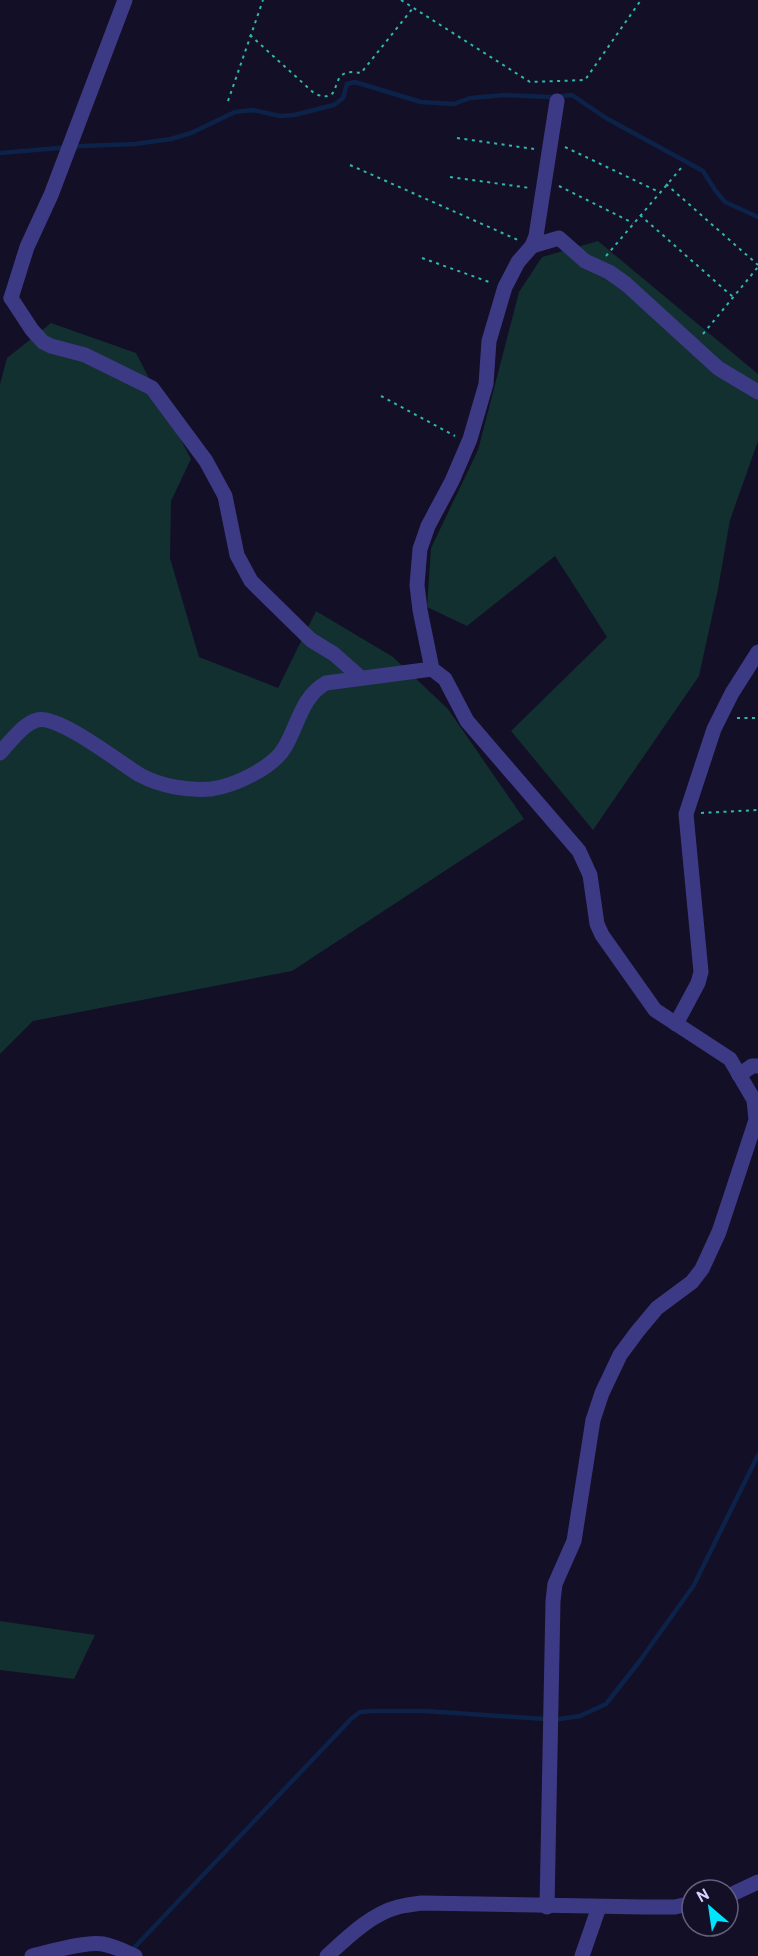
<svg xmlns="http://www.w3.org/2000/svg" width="758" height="1956" font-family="Overpass,sans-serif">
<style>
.green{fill:#12302f}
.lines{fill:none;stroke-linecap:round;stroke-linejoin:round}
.stream{stroke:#0c2248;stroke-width:4.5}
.path{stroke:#2fb8b0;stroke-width:2;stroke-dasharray:3 4.5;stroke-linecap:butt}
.minor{stroke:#3d3a85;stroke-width:15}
</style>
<rect width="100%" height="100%" fill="#130f26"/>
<g class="green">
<path d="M 598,241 L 758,374 L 758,441 L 730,520 L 718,589 L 699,676 L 593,830 L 511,731 L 607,637 L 555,556 L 467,626 L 427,607 L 431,548 L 478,450 L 519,292 L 542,257 Z"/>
<path d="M 51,323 L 136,353 L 191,459 L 171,501 L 170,558 L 199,657 L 278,688 L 316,611 L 393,657 L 448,709 L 524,819 L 292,971 L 33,1021 L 0,1054 L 0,384 L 7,358 Z"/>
<path d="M 0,1621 L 95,1635 L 74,1679 L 0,1670 Z"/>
</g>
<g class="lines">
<g class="stream">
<path d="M 0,153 L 82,146 L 135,144 L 171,139 L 191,133 L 235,112 L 253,110 L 280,116 L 294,115 L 334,105 L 343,98 L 347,84 L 355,82 L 421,102 L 454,104 L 470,98 L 505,95 L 550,97 L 572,95 L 606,118 L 703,171 L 715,190 L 725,202 L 758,217"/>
<path d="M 559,1719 L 580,1716 L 606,1704 L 639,1662 L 694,1585 L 758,1455"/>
<path d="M 131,1951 L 351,1719 L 360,1712 L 373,1711 L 425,1711 L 545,1719"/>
</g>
<g class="path">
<path d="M 401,0 L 530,82 L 585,80 L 641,0"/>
<path d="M 250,35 L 315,94 C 340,103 332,83 342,75 C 347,71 355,72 361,73 L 413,8"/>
<path d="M 228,101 L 263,0"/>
<path d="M 457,138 L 534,149"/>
<path d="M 565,147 L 659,192"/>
<path d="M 350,165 L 518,240"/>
<path d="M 450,177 L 530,188"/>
<path d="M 666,184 L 758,265"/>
<path d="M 559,186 L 633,223"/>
<path d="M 640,215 L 733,297"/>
<path d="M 606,256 L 682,167"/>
<path d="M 422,258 L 492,283"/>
<path d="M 703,334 L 758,267"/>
<path d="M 381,396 L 455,436"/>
<path d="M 737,718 L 758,718"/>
<path d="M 701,813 L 758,810"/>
</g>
<g class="minor">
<path d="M 532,246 L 559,238 L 585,261 L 609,272 L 626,284 L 718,368 L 758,392"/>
<path d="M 11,298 L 32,330 L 43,342 L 51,346 L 85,355 L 152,388 L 206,461 L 225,496 L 237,555 L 251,581 L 311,640 L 334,654 L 361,678"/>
<path d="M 11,298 L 27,247 L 51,195 L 125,0"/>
<path d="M 0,753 C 10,742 23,724 37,720 C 58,714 120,763 140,775 C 160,786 188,791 211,789 C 234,786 273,768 285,747 C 298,725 302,696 326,683 L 432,669"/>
<path d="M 676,1024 L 698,983 L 701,972 L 686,814 L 714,729 L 732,693 L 758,652"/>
<path d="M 739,1075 L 752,1066 L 758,1066"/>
<path d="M 728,1896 L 758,1882"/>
<path d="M 547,1907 L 553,1601 L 555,1584 L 574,1541 L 593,1420 L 602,1393 L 620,1355 L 637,1332 L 657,1308 L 692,1282 L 702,1269 L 719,1232 L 756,1120 L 754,1100 L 730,1059 L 655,1010 L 602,935 L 597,924 L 590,875 L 579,851 L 467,721 L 445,679 L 432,669 L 420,610 L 417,585 L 420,549 L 428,526 L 452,481 L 470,439 L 486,384 L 489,341 L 505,287 L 518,262 L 532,246 L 536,236 L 557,101"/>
<path d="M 32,1956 C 49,1952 86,1941 103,1944 C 114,1946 124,1951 135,1956"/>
<path d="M 327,1956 C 348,1937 371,1914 398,1907 C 406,1905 414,1904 422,1903 L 644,1907 L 675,1907 L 692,1903"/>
<path d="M 582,1956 L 599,1907"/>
</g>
</g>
<g transform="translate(710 1908) rotate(331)"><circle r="28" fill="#130f26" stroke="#625e7d" stroke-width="1.5"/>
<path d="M0-4.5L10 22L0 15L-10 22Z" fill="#00e5ff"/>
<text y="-9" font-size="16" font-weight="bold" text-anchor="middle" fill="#d9d4ff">N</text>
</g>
</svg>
